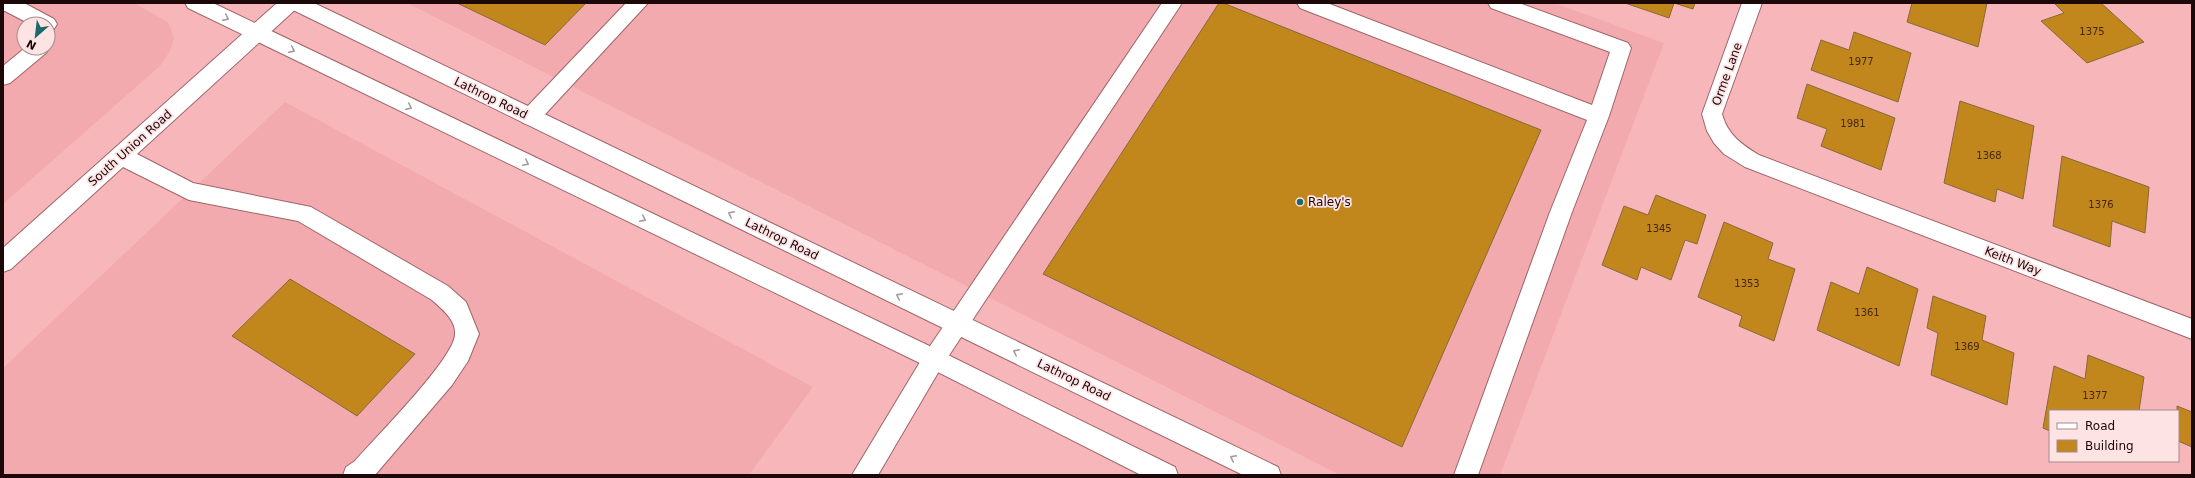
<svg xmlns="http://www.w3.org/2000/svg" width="2195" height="478" font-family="'DejaVu Sans',sans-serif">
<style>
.built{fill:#f2aaae;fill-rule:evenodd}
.building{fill:#c1861c;stroke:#88693a}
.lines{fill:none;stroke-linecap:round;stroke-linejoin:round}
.minor-casing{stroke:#9f6568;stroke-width:2}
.major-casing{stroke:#9f6568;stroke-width:2}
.minor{fill:#fff;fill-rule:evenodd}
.major{fill:#fff;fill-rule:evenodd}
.oneway{stroke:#a49c9d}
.poi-dot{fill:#1c696a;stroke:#fee3e4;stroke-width:1.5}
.labels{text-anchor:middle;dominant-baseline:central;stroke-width:3.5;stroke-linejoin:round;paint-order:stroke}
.number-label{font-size:10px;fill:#45270e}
.street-label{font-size:12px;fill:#1c0709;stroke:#fee3e4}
.poi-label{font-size:12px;fill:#1c0709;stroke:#fee3e4;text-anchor:start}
</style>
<rect width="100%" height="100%" fill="#f7b7ba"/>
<g class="built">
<path d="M 3,3 L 134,3 L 168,22 L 174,38 L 170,51 L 160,66 L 3,204 ZM 24,24 L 48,24 L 48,48 L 24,48 Z"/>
<path d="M 407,3 L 1554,3 L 1664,43 L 1500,475 L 1340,475 Z"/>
<path d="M 285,102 L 813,387 L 749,475 L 3,475 L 3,368 Z"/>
</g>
<g class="building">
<path d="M 457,3 L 586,3 L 545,45 Z"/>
<path d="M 1219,3 L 1223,3 L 1541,130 L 1402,447 L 1043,274 Z"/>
<path d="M 1625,3 L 1674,3 L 1669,18 Z"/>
<path d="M 1674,3 L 1695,3 L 1693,9 Z"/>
<path d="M 1912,3 L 1987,3 L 1978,47 L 1907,22 Z"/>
<path d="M 2054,3 L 2101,3 L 2144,42 L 2087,63 L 2041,21 L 2064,13 Z"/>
<path d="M 1854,32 L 1911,53 L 1898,102 L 1811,70 L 1821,40 L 1849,50 Z"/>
<path d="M 1807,84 L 1895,118 L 1881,170 L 1821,146 L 1827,129 L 1797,118 Z"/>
<path d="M 1960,101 L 2034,126 L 2023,199 L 1997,189 L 1995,202 L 1944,183 Z"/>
<path d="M 2062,156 L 2149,187 L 2145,233 L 2112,221 L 2110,247 L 2053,226 Z"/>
<path d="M 1656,195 L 1706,215 L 1697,244 L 1685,240 L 1671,280 L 1641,267 L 1637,280 L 1602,265 L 1624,206 L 1648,215 Z"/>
<path d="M 1724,222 L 1773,243 L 1768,259 L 1795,269 L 1774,341 L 1739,326 L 1742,316 L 1698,297 Z"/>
<path d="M 1867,267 L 1918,289 L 1899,366 L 1817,330 L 1831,282 L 1859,294 Z"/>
<path d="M 290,279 L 415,354 L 357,416 L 232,336 Z"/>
<path d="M 1933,296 L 1986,316 L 1982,340 L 2014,353 L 2007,405 L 1931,375 L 1938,333 L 1927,328 Z"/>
<path d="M 2088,355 L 2144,377 L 2139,411 L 2050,411 L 2050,431 L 2043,428 L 2054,366 L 2085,379 Z"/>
<path d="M 2177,406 L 2192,412 L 2192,447 L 2178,441 Z"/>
</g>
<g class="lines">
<g class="minor-casing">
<g id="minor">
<path d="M 3,3 L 24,3 L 54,19 L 57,24 L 54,29 L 48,31 L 48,24 L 30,24 L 3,10 Z"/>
<path d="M 277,3 L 300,3 L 297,8 L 137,154 L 193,183 L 311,207 L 448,286 L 466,302 L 479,334 L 468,361 L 452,385 L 375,475 L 343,475 L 346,467 L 355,461 C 374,439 455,358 455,334 C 456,320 442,309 432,300 L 298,221 L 189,200 L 123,167 L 11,269 L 3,272 L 3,248 Z"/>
<path d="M 626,3 L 648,3 L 537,123 L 530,125 L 523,123 L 520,117 L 523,111 Z"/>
<path d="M 1162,3 L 1182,3 L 942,366 L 878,475 L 852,475 L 926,352 Z"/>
<path d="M 1297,3 L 1327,3 L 1592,105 L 1610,52 L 1491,8 L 1488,3 L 1519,3 L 1628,43 L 1631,48 L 1609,116 L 1572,212 L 1478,475 L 1454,475 L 1550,212 L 1587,120 L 1300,8 Z"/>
<path d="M 1742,3 L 1762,3 L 1722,114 C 1728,135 1741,144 1759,155 L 2192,319 L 2192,339 L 1745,167 L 1724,154 L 1714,143 L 1707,131 L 1702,114 Z"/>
<path d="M 48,46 L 49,48 L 46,53 L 10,83 L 3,85 L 3,66 L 25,48 L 48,48 Z"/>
</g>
</g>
<g class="major-casing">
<g id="major">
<path d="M 185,3 L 213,3 L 942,352 L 1175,467 L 1178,475 L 1141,475 L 926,366 L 188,8 Z"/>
<path d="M 286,3 L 314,3 L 1278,467 L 1281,475 L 1243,475 L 289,8 Z"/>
</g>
</g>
<use href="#minor" class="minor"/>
<use href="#major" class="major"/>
</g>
<defs><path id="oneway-chevron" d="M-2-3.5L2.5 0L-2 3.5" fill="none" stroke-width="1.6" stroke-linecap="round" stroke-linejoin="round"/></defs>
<g class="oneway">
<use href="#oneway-chevron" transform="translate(226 18) rotate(26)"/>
<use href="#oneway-chevron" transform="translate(292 50) rotate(26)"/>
<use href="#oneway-chevron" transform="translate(409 107) rotate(26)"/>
<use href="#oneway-chevron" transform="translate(526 163) rotate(26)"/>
<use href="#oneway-chevron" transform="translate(731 214) rotate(-154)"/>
<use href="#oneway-chevron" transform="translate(643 219) rotate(26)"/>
<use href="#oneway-chevron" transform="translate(899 296) rotate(-154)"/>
<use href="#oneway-chevron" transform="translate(1016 352) rotate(-154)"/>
<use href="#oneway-chevron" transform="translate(1233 458) rotate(-154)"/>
</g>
<circle class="poi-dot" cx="1300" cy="202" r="4"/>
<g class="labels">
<g class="number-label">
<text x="2092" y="31">1375</text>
<text x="1861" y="61">1977</text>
<text x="1853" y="123">1981</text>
<text x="1989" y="155">1368</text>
<text x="2101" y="204">1376</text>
<text x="1659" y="228">1345</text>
<text x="1747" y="283">1353</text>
<text x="1867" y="312">1361</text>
<text x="1967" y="346">1369</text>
<text x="2095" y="395">1377</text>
</g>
<g class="street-label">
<text transform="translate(1727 74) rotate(-70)">Orme Lane</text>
<text transform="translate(491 98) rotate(26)">Lathrop Road</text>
<text transform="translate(130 148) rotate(-42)">South Union Road</text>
<text transform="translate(782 239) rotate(26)">Lathrop Road</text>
<text transform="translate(2013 261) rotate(21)">Keith Way</text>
<text transform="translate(1074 380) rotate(26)">Lathrop Road</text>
</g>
<g class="poi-label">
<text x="1308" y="202">Raley's</text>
</g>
</g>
<rect width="2195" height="478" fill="none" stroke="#1c0709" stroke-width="8"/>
<rect x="2049" y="410" width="130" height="52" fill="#fee3e4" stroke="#a48b8c"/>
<rect x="2057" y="423" width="20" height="6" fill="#ffffff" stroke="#a48b8c"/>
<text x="2085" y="430" font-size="12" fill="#1c0709">Road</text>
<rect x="2057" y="440" width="20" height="12" fill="#c1861c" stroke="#a48b8c"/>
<text x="2085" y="450" font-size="12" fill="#1c0709">Building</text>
<g transform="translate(36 36) rotate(208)"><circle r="19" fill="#fee3e4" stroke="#a48b8c"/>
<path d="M0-3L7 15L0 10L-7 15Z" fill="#1c696a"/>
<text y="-6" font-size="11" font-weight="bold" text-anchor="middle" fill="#1c0709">N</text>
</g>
</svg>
